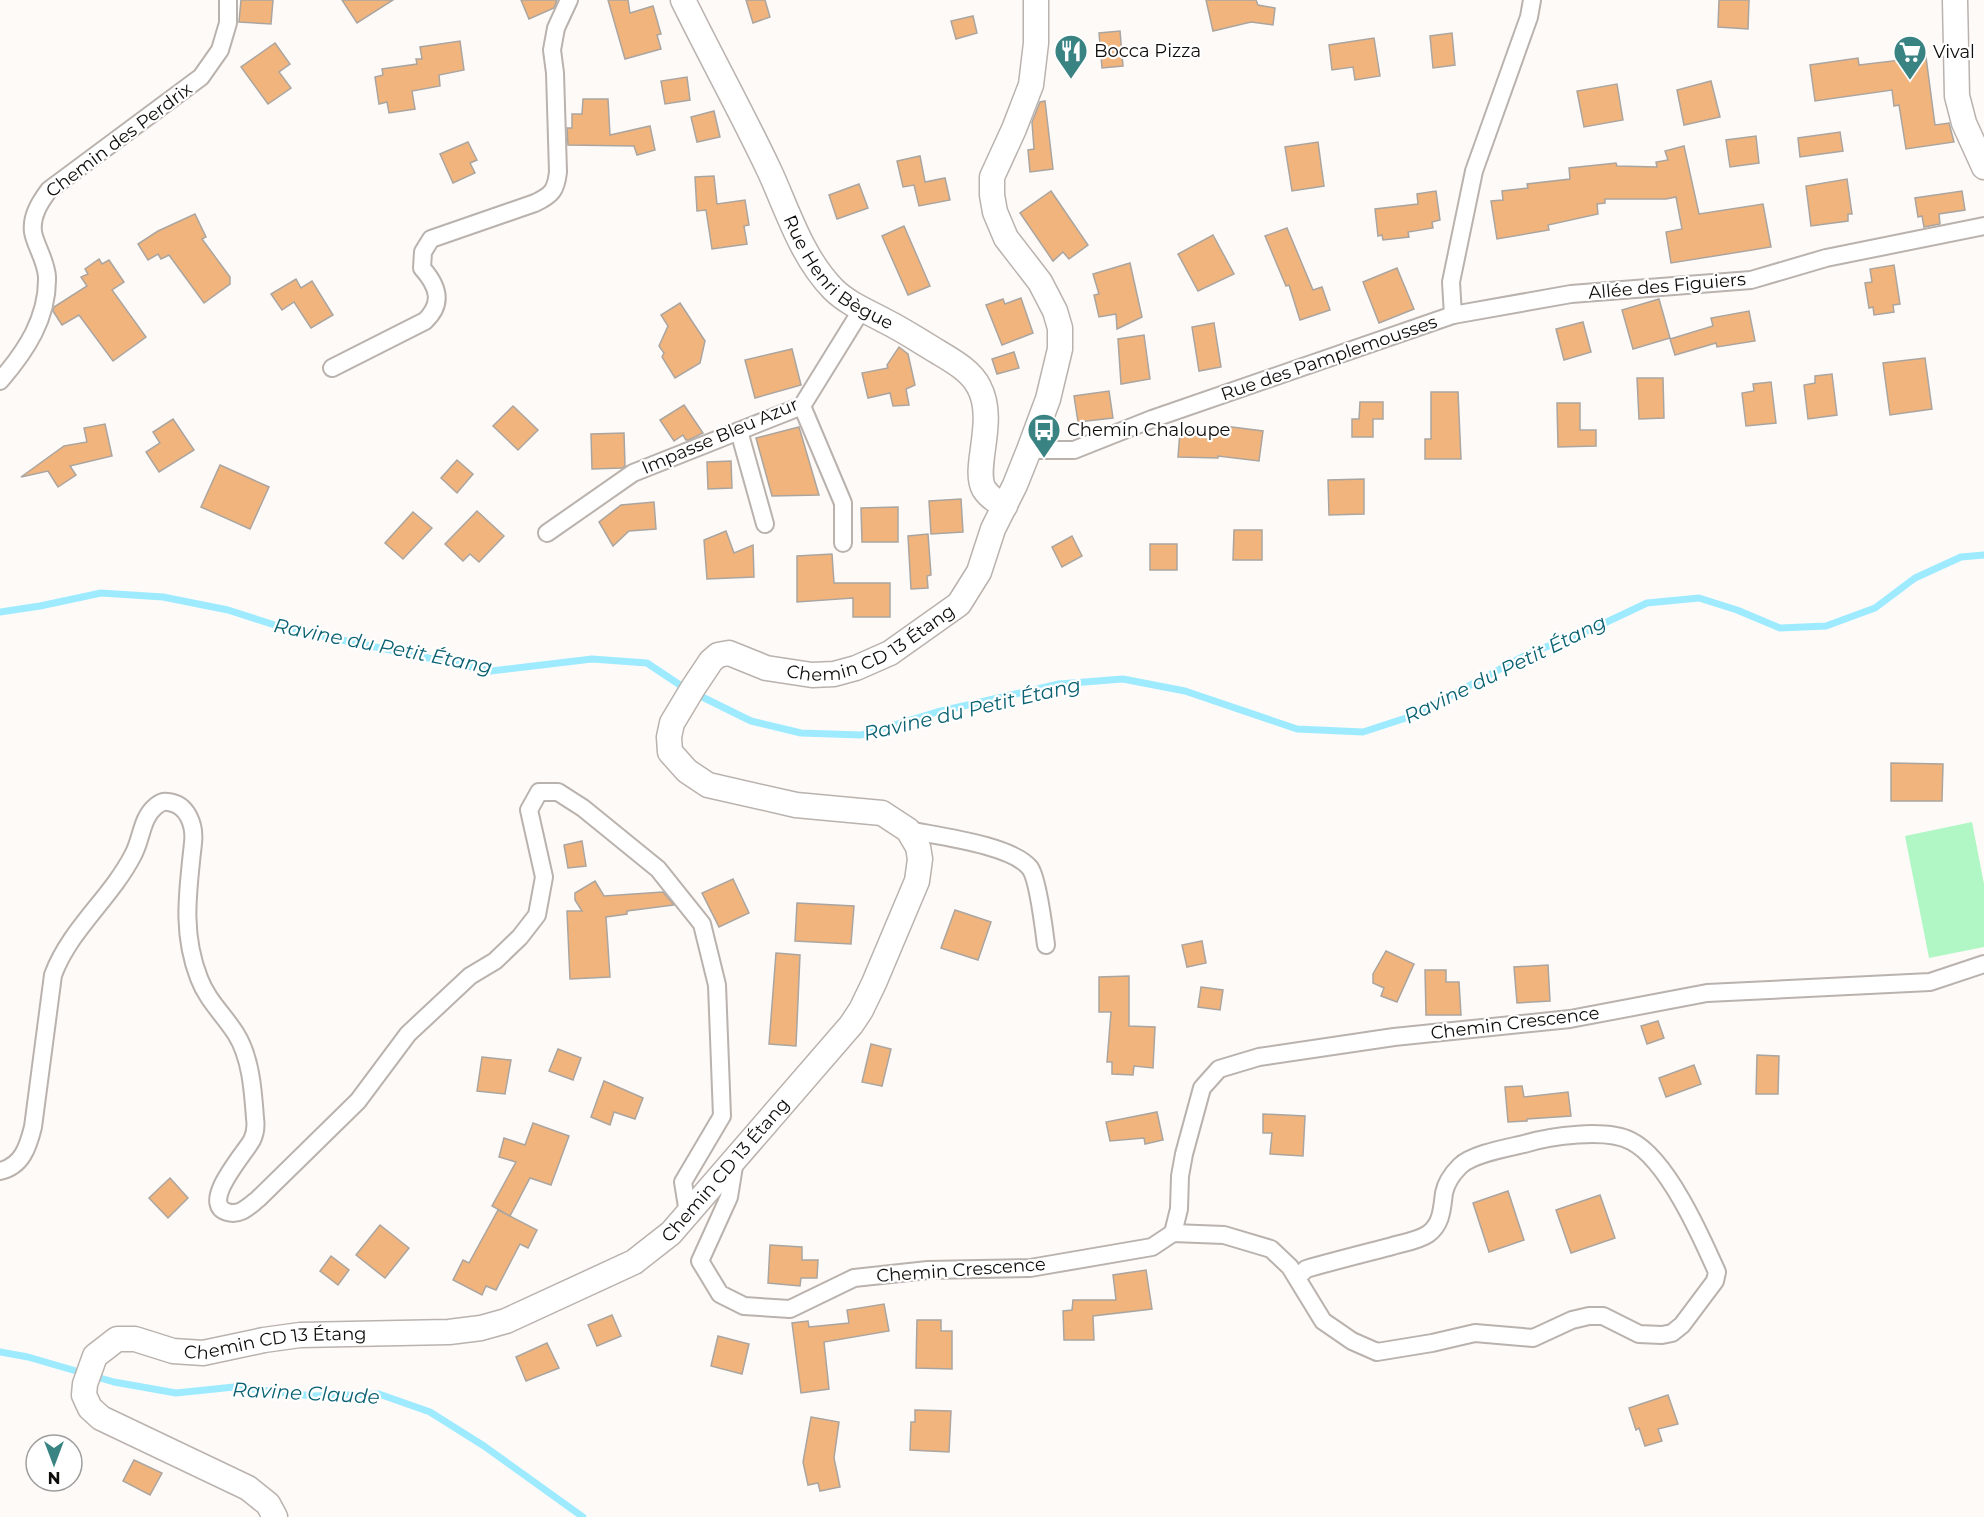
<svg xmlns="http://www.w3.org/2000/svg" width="1984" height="1517" font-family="Montserrat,sans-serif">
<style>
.green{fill:#b0f7c5}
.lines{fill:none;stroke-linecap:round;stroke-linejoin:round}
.stream{stroke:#9eebff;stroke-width:7}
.building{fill:#f1b47d;stroke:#aba59f;stroke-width:1.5}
.street-casing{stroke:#bab2ad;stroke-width:20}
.secondary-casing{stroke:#bab2ad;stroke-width:27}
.street{stroke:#fff;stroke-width:16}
.secondary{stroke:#fff;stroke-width:24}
.labels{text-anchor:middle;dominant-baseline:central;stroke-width:4.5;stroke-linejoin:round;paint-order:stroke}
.poi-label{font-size:18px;fill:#0f0d0b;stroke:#fff;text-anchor:start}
.street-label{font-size:18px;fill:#0f0d0b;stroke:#fff}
.water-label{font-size:20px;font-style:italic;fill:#096172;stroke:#fff}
</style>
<rect width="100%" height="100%" fill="#fefaf8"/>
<path class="green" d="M 1972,822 L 1984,884 L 1984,947 L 1929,958 L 1905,836 Z"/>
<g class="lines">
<g class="stream">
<path d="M 0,612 L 40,606 L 101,593 L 163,597 L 228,610 L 284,628 L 491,671 L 592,659 L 647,663 L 686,689 L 751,721 L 801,733 L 861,735 L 937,712 L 1059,684 L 1123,679 L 1185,691 L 1297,729 L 1363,732 L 1415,715 L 1528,654 L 1594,628 L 1647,603 L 1699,598 L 1737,610 L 1780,628 L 1826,626 L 1875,608 L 1915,578 L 1961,557 L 1984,555"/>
<path d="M 0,1352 L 28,1357 L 114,1382 L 176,1393 L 234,1387 L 313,1396 L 379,1394 L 430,1412 L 484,1446 L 583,1517"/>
</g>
</g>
<g class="building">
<path d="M 241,0 L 273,0 L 271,24 L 239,22 Z"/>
<path d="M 342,0 L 393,0 L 357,23 Z"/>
<path d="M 521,0 L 557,0 L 554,8 L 529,19 Z"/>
<path d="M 608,0 L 628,0 L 630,13 L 653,6 L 661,34 L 657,35 L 661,49 L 625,59 Z"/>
<path d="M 746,0 L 765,0 L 770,17 L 753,23 Z"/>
<path d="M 1206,0 L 1256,0 L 1258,5 L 1275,8 L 1273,25 L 1251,22 L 1213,31 Z"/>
<path d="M 1719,0 L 1749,0 L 1748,29 L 1718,27 Z"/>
<path d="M 973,16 L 977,33 L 956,39 L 951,21 Z"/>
<path d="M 1120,31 L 1123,66 L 1102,68 L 1099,33 Z"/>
<path d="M 1452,33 L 1455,65 L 1433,68 L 1430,36 Z"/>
<path d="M 1374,38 L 1380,76 L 1355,80 L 1353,67 L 1332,70 L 1329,45 Z"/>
<path d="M 460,41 L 464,70 L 439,75 L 440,86 L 412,91 L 415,109 L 389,113 L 387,102 L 379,104 L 375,77 L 383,75 L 382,69 L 417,64 L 416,59 L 422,59 L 420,47 Z"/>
<path d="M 275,43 L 290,64 L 279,72 L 291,88 L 268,104 L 241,67 Z"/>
<path d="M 1926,57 L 1935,125 L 1949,123 L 1954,142 L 1906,149 L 1899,105 L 1894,106 L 1892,90 L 1815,101 L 1810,65 L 1858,58 L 1859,65 Z"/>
<path d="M 687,77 L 690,100 L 665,104 L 661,81 Z"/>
<path d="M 1711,81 L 1720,117 L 1684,125 L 1677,90 Z"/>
<path d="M 1617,84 L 1623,120 L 1584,127 L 1577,91 Z"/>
<path d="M 583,99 L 608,99 L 610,135 L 650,126 L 655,150 L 637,155 L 634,146 L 568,145 L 567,128 L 572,128 L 572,114 L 582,114 Z"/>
<path d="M 1045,101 L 1053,169 L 1030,172 L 1028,150 L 1034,149 L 1032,122 L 1040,102 Z"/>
<path d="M 714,111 L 720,137 L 697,142 L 691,117 Z"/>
<path d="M 1840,132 L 1843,151 L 1800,157 L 1798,138 Z"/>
<path d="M 1756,136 L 1759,163 L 1730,167 L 1726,140 Z"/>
<path d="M 468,142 L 477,160 L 470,163 L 475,173 L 453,183 L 440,154 Z"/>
<path d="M 1318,142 L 1324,186 L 1292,191 L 1285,147 Z"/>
<path d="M 1684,146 L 1699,214 L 1763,204 L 1771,247 L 1671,263 L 1666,232 L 1682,229 L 1676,197 L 1666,199 L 1605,199 L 1605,203 L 1597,204 L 1598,214 L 1548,225 L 1549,230 L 1497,239 L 1491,201 L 1503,200 L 1502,191 L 1528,188 L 1527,184 L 1570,179 L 1569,168 L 1616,163 L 1617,166 L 1657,167 L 1656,162 L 1668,160 L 1665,151 Z"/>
<path d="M 920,156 L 925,182 L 945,178 L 950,200 L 919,206 L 914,185 L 903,187 L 897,161 Z"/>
<path d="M 714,176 L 717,204 L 745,200 L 749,225 L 744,226 L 747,244 L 712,249 L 706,210 L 697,211 L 695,177 Z"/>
<path d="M 1847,179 L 1852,214 L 1848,214 L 1848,221 L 1811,226 L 1806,186 Z"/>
<path d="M 859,184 L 868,208 L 837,219 L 829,195 Z"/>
<path d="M 1051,191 L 1088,245 L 1069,259 L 1063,252 L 1053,261 L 1020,213 Z"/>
<path d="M 1436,191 L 1440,220 L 1432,222 L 1433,228 L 1408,232 L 1409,237 L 1383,240 L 1382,235 L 1378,236 L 1375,209 L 1418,204 L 1417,194 Z"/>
<path d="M 1962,191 L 1965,210 L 1939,214 L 1940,224 L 1924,227 L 1922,216 L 1918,217 L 1915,198 Z"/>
<path d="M 195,214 L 206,237 L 202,239 L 230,277 L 230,284 L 204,303 L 169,255 L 161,259 L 158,254 L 148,260 L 138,244 L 158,231 Z"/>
<path d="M 904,226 L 930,286 L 908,295 L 882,236 Z"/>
<path d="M 1287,228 L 1313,290 L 1322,287 L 1330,310 L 1300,320 L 1289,285 L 1286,286 L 1265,236 Z"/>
<path d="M 1213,235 L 1234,274 L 1198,291 L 1178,254 Z"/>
<path d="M 99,259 L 102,264 L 109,260 L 124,282 L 112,290 L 146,337 L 113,361 L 79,315 L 62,325 L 53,311 L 54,307 L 87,286 L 81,277 L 88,274 L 85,269 Z"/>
<path d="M 1130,263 L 1142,317 L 1117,329 L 1116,314 L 1099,317 L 1094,295 L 1099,294 L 1093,274 Z"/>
<path d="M 1894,265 L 1900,304 L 1893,305 L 1894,312 L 1874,315 L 1873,307 L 1869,308 L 1865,283 L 1872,282 L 1870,269 Z"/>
<path d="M 1397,268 L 1414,309 L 1379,323 L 1363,282 Z"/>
<path d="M 296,279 L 301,288 L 312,281 L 333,315 L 311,328 L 294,302 L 282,310 L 271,294 Z"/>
<path d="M 1021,298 L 1033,333 L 1002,345 L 986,305 L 1003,299 L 1005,304 Z"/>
<path d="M 1659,299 L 1670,338 L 1633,349 L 1622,310 Z"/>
<path d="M 680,303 L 705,341 L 700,363 L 675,378 L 662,357 L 664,353 L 659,346 L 668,326 L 661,315 Z"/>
<path d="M 1749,311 L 1755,341 L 1717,347 L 1716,343 L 1675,355 L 1670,339 L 1713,326 L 1711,318 Z"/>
<path d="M 1583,322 L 1591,352 L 1564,360 L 1556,329 Z"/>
<path d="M 1214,323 L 1221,367 L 1199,371 L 1192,327 Z"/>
<path d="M 1144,335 L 1150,379 L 1121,384 L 1118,339 Z"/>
<path d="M 899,347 L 908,354 L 915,385 L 906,389 L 909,405 L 893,406 L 890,393 L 868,398 L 862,373 L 888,368 L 887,365 Z"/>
<path d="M 792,349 L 801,385 L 755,398 L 745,360 Z"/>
<path d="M 1014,352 L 1019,368 L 997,374 L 992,359 Z"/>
<path d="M 1925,358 L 1932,409 L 1890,415 L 1883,363 Z"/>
<path d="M 1832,374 L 1837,415 L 1808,419 L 1804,385 L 1815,383 L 1815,376 Z"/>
<path d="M 1637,378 L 1663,378 L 1664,418 L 1639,419 Z"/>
<path d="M 1771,382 L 1776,423 L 1746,426 L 1742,393 L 1754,391 L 1753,384 Z"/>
<path d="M 1109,391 L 1113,418 L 1078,422 L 1074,396 Z"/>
<path d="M 1431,392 L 1458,392 L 1461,459 L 1425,459 L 1425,439 L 1431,439 Z"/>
<path d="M 1360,402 L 1383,402 L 1383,419 L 1373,419 L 1373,437 L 1352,437 L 1352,419 L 1359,419 Z"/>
<path d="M 1557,403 L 1580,403 L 1580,430 L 1596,430 L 1596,446 L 1558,447 Z"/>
<path d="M 684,405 L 703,433 L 689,440 L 686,440 L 683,435 L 674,441 L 660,420 Z"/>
<path d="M 513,406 L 538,430 L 518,450 L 493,426 Z"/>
<path d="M 173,419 L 194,450 L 159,472 L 146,452 L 160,443 L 153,432 Z"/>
<path d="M 105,424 L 112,456 L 70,466 L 76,475 L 58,487 L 48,471 L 21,477 L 64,446 L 87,442 L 84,428 Z"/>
<path d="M 1224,426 L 1263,431 L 1259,461 L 1218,456 L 1218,458 L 1178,457 L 1180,431 L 1223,434 Z"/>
<path d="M 799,427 L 819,495 L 772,496 L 756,438 Z"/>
<path d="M 624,433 L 625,466 L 622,468 L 592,469 L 591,434 Z"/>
<path d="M 457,460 L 473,474 L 457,493 L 441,478 Z"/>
<path d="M 731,461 L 732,488 L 708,489 L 707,462 Z"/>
<path d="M 220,465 L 269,487 L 250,529 L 201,507 Z"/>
<path d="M 1364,479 L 1364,514 L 1329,515 L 1328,480 Z"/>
<path d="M 961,499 L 963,532 L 931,534 L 929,501 Z"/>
<path d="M 654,502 L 656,529 L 629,531 L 613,546 L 599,522 L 621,505 Z"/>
<path d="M 898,507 L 898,542 L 862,542 L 861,508 Z"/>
<path d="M 477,511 L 504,536 L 479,562 L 470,554 L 463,561 L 445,544 Z"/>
<path d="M 413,512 L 432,528 L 403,559 L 385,543 Z"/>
<path d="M 1234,530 L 1262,530 L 1262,560 L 1233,560 Z"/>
<path d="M 726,531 L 734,553 L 753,545 L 754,577 L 707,579 L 704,540 Z"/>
<path d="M 928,534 L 931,575 L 927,576 L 928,588 L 911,589 L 908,536 Z"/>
<path d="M 1072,536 L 1082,556 L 1062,567 L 1052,547 Z"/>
<rect x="1150" y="544" width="27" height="26"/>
<path d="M 832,554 L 834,583 L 890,583 L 890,617 L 853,617 L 853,598 L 797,602 L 797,556 Z"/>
<path d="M 1891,763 L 1943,764 L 1942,801 L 1891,801 Z"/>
<path d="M 582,841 L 586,866 L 568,868 L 564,845 Z"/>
<path d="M 733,879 L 749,913 L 719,927 L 702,893 Z"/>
<path d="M 595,881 L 604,896 L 663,892 L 674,905 L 627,911 L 627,914 L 606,917 L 610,977 L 570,979 L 567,911 L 582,911 L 575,900 L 575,893 Z"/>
<path d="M 797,903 L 854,906 L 851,944 L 795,941 Z"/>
<path d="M 955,910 L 991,922 L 978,960 L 941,948 Z"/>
<path d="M 1202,941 L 1206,963 L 1187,967 L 1182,945 Z"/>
<path d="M 1386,951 L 1414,964 L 1397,1002 L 1381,996 L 1384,988 L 1373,983 L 1373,974 Z"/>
<path d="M 776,953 L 800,955 L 796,1046 L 769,1044 Z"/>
<path d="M 1548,965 L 1550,1001 L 1517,1003 L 1514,967 Z"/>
<path d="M 1425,970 L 1446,970 L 1446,982 L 1459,982 L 1461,1015 L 1426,1015 Z"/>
<path d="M 1129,976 L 1129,1026 L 1155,1027 L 1153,1068 L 1134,1066 L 1133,1075 L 1112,1074 L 1112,1062 L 1107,1062 L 1111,1012 L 1099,1012 L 1099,977 Z"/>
<path d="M 1201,987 L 1223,990 L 1220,1010 L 1198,1007 Z"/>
<path d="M 1658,1021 L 1664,1038 L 1647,1044 L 1641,1026 Z"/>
<path d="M 871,1044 L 891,1049 L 882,1086 L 862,1082 Z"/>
<path d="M 558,1049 L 581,1058 L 573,1080 L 549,1071 Z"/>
<path d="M 1757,1055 L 1779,1056 L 1778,1094 L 1756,1094 Z"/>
<path d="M 482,1057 L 511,1060 L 505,1094 L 477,1091 Z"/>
<path d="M 1694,1065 L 1701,1084 L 1666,1097 L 1659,1078 Z"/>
<path d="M 604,1081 L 643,1098 L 635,1119 L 614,1112 L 610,1125 L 591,1117 Z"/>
<path d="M 1522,1086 L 1524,1097 L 1568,1092 L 1571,1116 L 1527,1119 L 1527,1121 L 1508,1122 L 1505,1087 Z"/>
<path d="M 1157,1112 L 1163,1140 L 1145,1144 L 1144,1138 L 1110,1141 L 1106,1122 Z"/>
<path d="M 1263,1114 L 1305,1116 L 1303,1156 L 1270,1154 L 1272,1133 L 1263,1133 Z"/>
<path d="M 533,1123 L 569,1136 L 551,1185 L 530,1178 L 510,1216 L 492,1206 L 516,1162 L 499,1157 L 504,1138 L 525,1145 Z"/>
<path d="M 170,1178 L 188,1198 L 168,1218 L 149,1198 Z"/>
<path d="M 1508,1191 L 1524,1240 L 1489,1252 L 1473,1203 Z"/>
<path d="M 1600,1195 L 1615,1238 L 1571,1253 L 1556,1210 Z"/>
<path d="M 498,1210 L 537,1230 L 528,1248 L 520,1244 L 496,1290 L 486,1286 L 482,1295 L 453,1280 L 463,1260 L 469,1263 Z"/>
<path d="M 380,1225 L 409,1248 L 385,1278 L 356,1255 Z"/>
<path d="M 770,1245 L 802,1247 L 802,1260 L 818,1260 L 817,1278 L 801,1278 L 800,1286 L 768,1283 Z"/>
<path d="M 331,1256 L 349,1270 L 338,1285 L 320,1271 Z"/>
<path d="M 1146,1270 L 1152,1309 L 1093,1316 L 1094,1340 L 1064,1340 L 1063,1311 L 1072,1310 L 1073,1300 L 1116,1300 L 1113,1275 Z"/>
<path d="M 884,1304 L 889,1331 L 824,1342 L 829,1389 L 801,1393 L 792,1323 L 808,1321 L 809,1327 L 849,1323 L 847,1310 Z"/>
<path d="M 612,1315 L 621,1336 L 597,1346 L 588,1325 Z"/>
<path d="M 917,1320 L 941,1320 L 941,1331 L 952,1331 L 952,1369 L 916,1368 Z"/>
<path d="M 718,1336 L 749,1344 L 742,1374 L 711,1366 Z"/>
<path d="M 547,1343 L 559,1368 L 526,1381 L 516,1357 Z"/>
<path d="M 1668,1395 L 1678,1424 L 1658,1429 L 1662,1441 L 1645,1446 L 1639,1428 L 1636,1430 L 1629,1408 Z"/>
<path d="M 915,1410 L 951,1411 L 949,1452 L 910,1450 L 911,1422 L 915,1422 Z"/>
<path d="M 811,1417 L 839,1422 L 834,1458 L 840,1487 L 820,1491 L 818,1483 L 808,1485 L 803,1462 Z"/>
<path d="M 134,1460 L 162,1473 L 150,1495 L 123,1481 Z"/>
</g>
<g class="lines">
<g class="street-casing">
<g id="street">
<path d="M 1453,315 L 1571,294 L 1751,280 L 1826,258 L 1984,226"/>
<path d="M 332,368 L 425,321 C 444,303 438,286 422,268 L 423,252 L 431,239 L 535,203 C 552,195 556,190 558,172 L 555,73 L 552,50 L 556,28 L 569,0"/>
<path d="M 0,381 C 26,351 48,318 47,277 C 46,260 35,245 33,232 C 31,216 40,202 49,190 L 201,77 L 220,50 L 228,23 L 228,0"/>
<path d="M 802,406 L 843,503 L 843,543"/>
<path d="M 739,431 L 765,524"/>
<path d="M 1029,450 L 1074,450 L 1152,419 L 1453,315 L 1451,282 L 1474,171 L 1529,17 L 1532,0"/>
<path d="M 547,533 L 633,473 L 802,406 L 862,309"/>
<path d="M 908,830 C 937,836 1012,845 1030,868 C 1038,879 1044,929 1046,945"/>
<path d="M 735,1160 L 729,1197 L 700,1261 L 720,1294 L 744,1306 L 790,1309 L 854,1278 L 928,1270 L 1030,1268 L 1152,1247 L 1173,1233 L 1224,1235 L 1271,1249 L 1290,1267 L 1323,1321 L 1352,1341 L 1377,1352 L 1432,1343 L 1475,1333 L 1533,1338 L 1572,1320 L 1589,1316 L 1603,1316 L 1639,1334 L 1662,1335 L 1672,1333 L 1682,1325 L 1715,1281 L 1717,1272 C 1701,1236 1667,1159 1631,1141 C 1606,1128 1550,1136 1524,1144 C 1507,1148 1472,1154 1460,1166 C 1453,1173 1446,1183 1444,1193 C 1442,1208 1442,1224 1428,1234 C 1418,1241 1401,1243 1389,1247 C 1362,1254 1334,1261 1306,1269 L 1297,1278"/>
<path d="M 0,1171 C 22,1166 28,1147 33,1127 L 53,975 C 70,929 111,898 133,855 C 142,839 141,818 156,806 C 160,803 163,801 168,802 C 188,804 195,826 193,843 C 188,891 181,932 199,978 C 207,1000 224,1015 236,1034 C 251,1058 253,1091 255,1118 C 256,1125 255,1134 252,1140 C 246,1152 199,1203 227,1212 C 240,1216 248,1207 258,1199 L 358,1101 L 408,1034 L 470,976 L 495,961 L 520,937 L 537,915 L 544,877 L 529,810 L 539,792 L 558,792 L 583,808 L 658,869 L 702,924 L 717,985 L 722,1116 L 683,1182 L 688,1213"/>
<path d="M 1173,1233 L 1179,1209 L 1180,1176 L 1184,1154 L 1202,1088 L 1219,1069 L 1259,1057 L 1394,1037 L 1570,1019 L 1707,993 L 1930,982 L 1984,964"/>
</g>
</g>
<g class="secondary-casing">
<g id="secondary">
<path id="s1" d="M 683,0 C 711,57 742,113 769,170 C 788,211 801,256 833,289 C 848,304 869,312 887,322 C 905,331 921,342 938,352 C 953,361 971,371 979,387 C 997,421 972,468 984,489 C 989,497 997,502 1005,506"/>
<path d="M 1955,0 L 1957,96 L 1964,123 L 1984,167"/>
<path id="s2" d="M 275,1517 L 268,1504 L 248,1488 L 101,1418 L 90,1408 L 84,1395 L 85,1384 L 95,1356 L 117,1339 L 135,1339 L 173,1351 L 203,1353 L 264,1340 L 300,1335 L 449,1332 L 481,1328 L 506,1321 L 634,1262 L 671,1233 L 851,1025 L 861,1010 L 874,983 L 917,881 L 920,859 L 918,847 L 908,830 L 882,813 L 796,805 L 708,785 L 687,771 L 670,752 L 669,737 L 672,723 L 693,688 L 711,661 L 718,655 L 729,653 L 766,668 L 812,675 L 834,674 L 856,668 L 890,653 L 959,604 L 979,572 L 993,529 L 1015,485 L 1029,450 L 1048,399 L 1060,349 L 1060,328 L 1055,311 L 1040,282 L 1006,238 L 995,212 L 992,195 L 992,177 L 1014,129 L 1031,85 L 1036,43 L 1036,0"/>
</g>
</g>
<use href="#street" class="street"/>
<use href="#secondary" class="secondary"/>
</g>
<defs>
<g id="restaurant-pin" transform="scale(1.725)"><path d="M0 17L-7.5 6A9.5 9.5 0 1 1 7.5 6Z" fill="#3a8383" stroke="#fff"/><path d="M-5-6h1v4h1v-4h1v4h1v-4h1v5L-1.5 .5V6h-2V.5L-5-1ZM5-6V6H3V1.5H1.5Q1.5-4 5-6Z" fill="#fff"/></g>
<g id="supermarket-pin" transform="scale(1.725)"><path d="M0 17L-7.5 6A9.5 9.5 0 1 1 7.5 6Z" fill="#3a8383" stroke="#fff"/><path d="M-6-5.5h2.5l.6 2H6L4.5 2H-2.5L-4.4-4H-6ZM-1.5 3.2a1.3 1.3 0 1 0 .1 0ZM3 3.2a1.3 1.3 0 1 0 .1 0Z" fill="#fff"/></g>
<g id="bus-pin" transform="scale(1.725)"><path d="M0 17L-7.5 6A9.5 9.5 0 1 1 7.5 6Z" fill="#3a8383" stroke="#fff"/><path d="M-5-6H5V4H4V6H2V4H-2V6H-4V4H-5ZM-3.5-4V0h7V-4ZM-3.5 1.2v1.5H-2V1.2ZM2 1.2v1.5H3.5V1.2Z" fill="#fff"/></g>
</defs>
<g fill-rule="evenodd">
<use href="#restaurant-pin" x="1071" y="51"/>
<use href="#supermarket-pin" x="1910" y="52"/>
<use href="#bus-pin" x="1044" y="430"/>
</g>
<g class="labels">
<g class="poi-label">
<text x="1094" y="51">Bocca Pizza</text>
<text x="1933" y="52">Vival</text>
<text x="1067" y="430">Chemin Chaloupe</text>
</g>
<g class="street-label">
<text transform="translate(119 140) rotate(-37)">Chemin des Perdrix</text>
<text stroke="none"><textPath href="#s1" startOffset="318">Rue Henri Bègue</textPath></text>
<text transform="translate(1667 286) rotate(-5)">Allée des Figuiers</text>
<text transform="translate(1329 358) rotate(-19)">Rue des Pamplemousses</text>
<text transform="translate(720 436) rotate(-23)">Impasse Bleu Azur</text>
<text stroke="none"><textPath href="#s2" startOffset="1905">Chemin CD 13 Étang</textPath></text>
<text transform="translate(1515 1023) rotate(-7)">Chemin Crescence</text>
<text stroke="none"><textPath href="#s2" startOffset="966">Chemin CD 13 Étang</textPath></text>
<text transform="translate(961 1270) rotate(-4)">Chemin Crescence</text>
<text stroke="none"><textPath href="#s2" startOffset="462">Chemin CD 13 Étang</textPath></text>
</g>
<g class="water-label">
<text transform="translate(383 646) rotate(11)">Ravine du Petit Étang</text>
<text transform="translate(1505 669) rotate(-26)">Ravine du Petit Étang</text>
<text transform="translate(972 709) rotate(-13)">Ravine du Petit Étang</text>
<text transform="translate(306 1393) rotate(3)">Ravine Claude</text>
</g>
</g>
<g transform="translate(54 1463) rotate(180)"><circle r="28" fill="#ffffff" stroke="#9f9e9d" stroke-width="1.5"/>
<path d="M0-4.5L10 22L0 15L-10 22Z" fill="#3a8383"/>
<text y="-9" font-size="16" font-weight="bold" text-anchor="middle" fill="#0f0d0b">N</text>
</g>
</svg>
